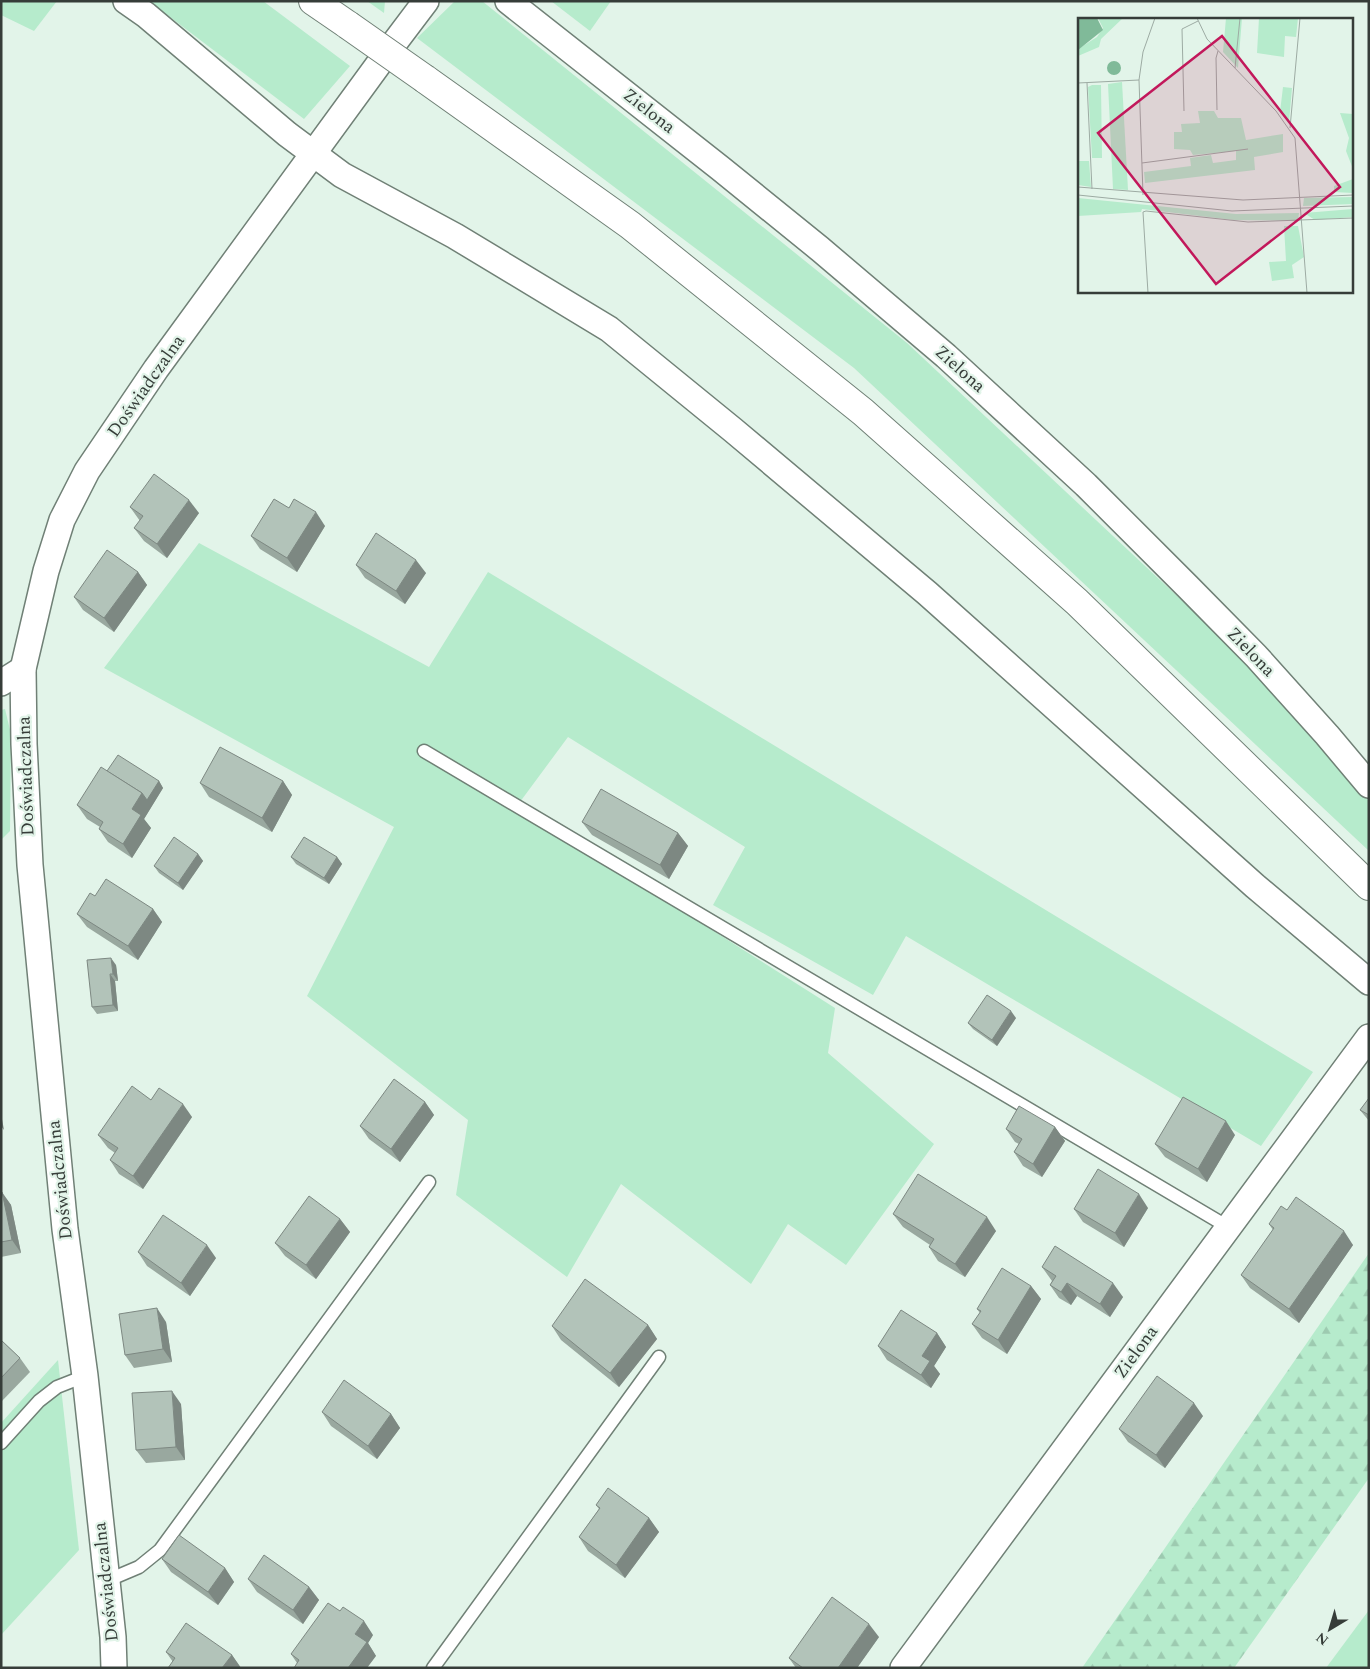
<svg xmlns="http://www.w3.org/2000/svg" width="1370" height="1669" font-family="Spectral,serif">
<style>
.green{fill:#b6ebcc}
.forest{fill:url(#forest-firs)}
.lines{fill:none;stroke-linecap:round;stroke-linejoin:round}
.service-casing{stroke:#708076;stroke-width:15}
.minor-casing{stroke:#708076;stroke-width:28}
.secondary-casing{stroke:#708076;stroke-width:30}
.service{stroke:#fff;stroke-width:12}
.minor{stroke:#fff;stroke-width:25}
.secondary{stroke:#fff;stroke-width:28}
.secondary-bridge-casing{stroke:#708076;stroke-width:30;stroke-linecap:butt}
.secondary-bridge{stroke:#fff;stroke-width:28}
.wall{fill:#99a89f}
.shaded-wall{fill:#7d8882}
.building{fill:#b2c3b9;stroke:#7d8882}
.labels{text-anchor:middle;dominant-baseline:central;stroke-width:4.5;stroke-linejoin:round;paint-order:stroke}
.street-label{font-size:18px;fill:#363d39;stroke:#e2f4e9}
.inset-road{fill:none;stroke:#9daba3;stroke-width:1}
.view{fill:#c2185b;fill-opacity:0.15;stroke:#c2185b;stroke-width:2.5}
.inset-edge{fill:none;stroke:#363d39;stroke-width:2.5}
</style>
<defs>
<pattern id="forest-firs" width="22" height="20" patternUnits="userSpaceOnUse" patternTransform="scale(1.25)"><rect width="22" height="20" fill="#b6ebcc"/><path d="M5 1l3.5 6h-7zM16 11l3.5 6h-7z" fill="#9dcab0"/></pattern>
</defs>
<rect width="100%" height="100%" fill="#e2f4e9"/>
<g class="green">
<path d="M 1,1 L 57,1 L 34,31 L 1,15 Z"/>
<path d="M 149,1 L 263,1 L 350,66 L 304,119 Z"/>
<path d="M 367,1 L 385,1 L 384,13 Z"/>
<path d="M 455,1 L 482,1 L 907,343 L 1239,654 L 1369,801 L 1369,851 L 854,368 L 417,38 Z"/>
<path d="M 551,1 L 611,1 L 590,31 Z"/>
<path d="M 199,543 L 429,667 L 488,572 L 1313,1072 L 1261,1146 L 906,936 L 873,995 L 713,905 L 745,847 L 568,737 L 517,806 L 835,1008 L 828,1053 L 934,1144 L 846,1265 L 788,1224 L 751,1284 L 621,1184 L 567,1277 L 456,1195 L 468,1120 L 307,996 L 394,827 L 104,668 Z"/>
<path d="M 5,709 L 11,734 L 10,831 L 1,840 L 1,710 Z"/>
<path d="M 58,1360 L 79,1550 L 1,1635 L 1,1423 Z"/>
<path d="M 1369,1610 L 1369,1668 L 1326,1668 Z"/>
</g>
<path class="forest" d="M 1369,1253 L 1369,1478 L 1234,1668 L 1082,1668 Z"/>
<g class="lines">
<g class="service-casing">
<g id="service">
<path d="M 424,751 L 1228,1227"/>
<path d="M 1,1443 L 39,1401 L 57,1387 L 85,1376"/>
<path d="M 106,1581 L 139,1567 L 160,1550 L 429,1182"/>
<path d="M 433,1668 L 659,1357"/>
</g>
</g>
<g class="minor-casing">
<g id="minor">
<path d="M 126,1 L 146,15 L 287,134 L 342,175 L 455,236 L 609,329 L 733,430 L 927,593 L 1255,886 L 1369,982"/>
<path d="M 508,1 L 720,168 L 820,249 L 946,356 L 1086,485 L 1187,586 L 1256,656 L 1327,735 L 1369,785"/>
<path d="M 1,683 L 23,669"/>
<path d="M 114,1668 L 113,1637 L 85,1376 L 65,1229 L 30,865 L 24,744 L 23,669 L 46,571 L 62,520 L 87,471 L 156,369 L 386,54 L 426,1"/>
<path d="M 903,1668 L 1369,1037"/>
</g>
</g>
<g class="secondary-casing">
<g id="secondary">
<path d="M 313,1 L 348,25"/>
<path d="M 425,79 L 630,225 L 863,412 L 1077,602 L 1369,886"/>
</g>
</g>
<use href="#service" class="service"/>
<use href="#minor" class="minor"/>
<use href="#secondary" class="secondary"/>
<g class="secondary-bridge-casing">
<path id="secondary-bridge" d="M 348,25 L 425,79"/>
</g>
<use href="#secondary-bridge" class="secondary-bridge"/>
</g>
<g class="wall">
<path d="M 130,507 L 199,513 L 167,558 L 144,541 L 134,528 L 140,521 Z"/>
<path d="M 289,508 L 325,526 L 297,572 L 260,549 L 251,536 Z"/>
<path d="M 356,565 L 426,573 L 405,604 L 365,578 Z"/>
<path d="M 138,572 L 147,585 L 114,632 L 83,610 L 74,597 Z"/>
<path d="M 107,771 L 159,781 L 163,788 L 144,819 L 151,828 L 132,858 L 108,842 L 99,829 L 100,827 L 87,819 L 77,805 Z"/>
<path d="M 283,781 L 292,795 L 272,832 L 209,797 L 200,783 Z"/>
<path d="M 582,822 L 678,833 L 688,846 L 669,879 L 592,835 Z"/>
<path d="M 198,854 L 203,861 L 183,890 L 159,873 L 154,866 Z"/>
<path d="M 291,857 L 337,857 L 342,864 L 329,884 L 296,864 Z"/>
<path d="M 95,896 L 153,909 L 162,922 L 138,960 L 87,927 L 77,914 Z"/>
<path d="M 116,965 L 118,981 L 115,981 L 118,1011 L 97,1014 L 92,1007 Z"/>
<path d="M 1016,1018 L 997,1046 L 973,1029 L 968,1023 Z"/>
<path d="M 1369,1098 L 1369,1121 L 1360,1110 Z"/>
<path d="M 151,1100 L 192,1117 L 143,1189 L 119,1174 L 110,1160 L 115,1153 L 108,1148 L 98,1135 Z"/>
<path d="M 425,1102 L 434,1115 L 400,1162 L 369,1139 L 360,1126 Z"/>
<path d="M 1055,1127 L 1065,1141 L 1042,1177 L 1023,1166 L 1014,1152 L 1019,1144 L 1015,1142 L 1006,1129 Z"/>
<path d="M 1235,1135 L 1207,1182 L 1165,1157 L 1155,1144 Z"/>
<path d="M 1,1192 L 11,1205 L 21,1253 L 1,1257 Z"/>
<path d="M 1148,1208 L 1124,1247 L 1083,1222 L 1074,1209 Z"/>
<path d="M 1287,1210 L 1353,1245 L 1299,1323 L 1250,1288 L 1241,1275 L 1273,1230 L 1269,1224 Z"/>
<path d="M 893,1214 L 996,1231 L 965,1277 L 938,1261 L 929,1247 L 930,1245 L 903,1227 Z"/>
<path d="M 340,1219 L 350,1232 L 316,1279 L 285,1256 L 275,1243 Z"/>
<path d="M 138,1252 L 216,1258 L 190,1296 L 147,1266 Z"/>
<path d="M 1042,1267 L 1123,1297 L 1110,1317 L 1077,1296 L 1071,1305 L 1059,1298 L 1050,1285 L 1052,1281 Z"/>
<path d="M 1031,1286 L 1041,1299 L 1007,1354 L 982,1338 L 972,1324 L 980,1313 L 977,1309 Z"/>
<path d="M 166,1322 L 172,1362 L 134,1368 L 125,1355 Z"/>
<path d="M 648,1325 L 657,1339 L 619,1387 L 561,1340 L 552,1326 Z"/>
<path d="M 937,1333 L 946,1347 L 934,1366 L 940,1374 L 931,1388 L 887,1360 L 878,1346 Z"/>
<path d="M 1,1340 L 20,1358 L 30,1372 L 1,1402 Z"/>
<path d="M 181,1404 L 185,1460 L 146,1463 L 136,1450 Z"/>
<path d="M 322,1412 L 391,1414 L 400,1428 L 377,1459 L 331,1426 Z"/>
<path d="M 1203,1416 L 1165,1468 L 1128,1442 L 1119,1429 Z"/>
<path d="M 596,1505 L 649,1518 L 659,1532 L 625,1578 L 588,1551 L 579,1537 L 599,1509 Z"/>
<path d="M 162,1559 L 225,1568 L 234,1582 L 218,1605 L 171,1572 Z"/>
<path d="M 248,1579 L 309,1587 L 319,1600 L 303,1624 L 257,1592 Z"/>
<path d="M 373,1635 L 368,1643 L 376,1656 L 297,1663 L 291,1654 Z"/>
<path d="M 879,1637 L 857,1668 L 796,1668 L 789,1658 Z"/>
<path d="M 166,1652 L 232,1655 L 241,1668 L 168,1668 L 173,1662 Z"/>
</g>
<g class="shaded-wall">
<path d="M 189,500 L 199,513 L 167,558 L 157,544 Z"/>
<path d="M 316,512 L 325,526 L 297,572 L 287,558 Z"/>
<path d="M 416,560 L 426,573 L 405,604 L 396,591 Z"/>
<path d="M 138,572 L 147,585 L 114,632 L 104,618 Z"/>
<path d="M 159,781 L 163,788 L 144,819 L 151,828 L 132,858 L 123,844 L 132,809 L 142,793 Z"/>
<path d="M 283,781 L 292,795 L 272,832 L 262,818 Z"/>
<path d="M 678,833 L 688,846 L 669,879 L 660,865 Z"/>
<path d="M 198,854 L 203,861 L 183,890 L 178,883 Z"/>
<path d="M 337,857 L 342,864 L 329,884 L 324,878 Z"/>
<path d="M 153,909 L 162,922 L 138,960 L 128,946 Z"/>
<path d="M 111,958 L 116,965 L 118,981 L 113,974 Z"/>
<path d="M 110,974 L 115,981 L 118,1011 L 113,1005 Z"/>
<path d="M 1011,1011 L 1016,1018 L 997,1046 L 992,1040 Z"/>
<path d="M 425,1102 L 434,1115 L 400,1162 L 391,1149 Z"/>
<path d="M 183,1104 L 192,1117 L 143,1189 L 133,1176 Z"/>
<path d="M 1,1114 L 4,1130 L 1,1126 Z"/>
<path d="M 1226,1121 L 1235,1135 L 1207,1182 L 1198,1169 Z"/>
<path d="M 1055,1127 L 1065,1141 L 1042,1177 L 1033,1164 Z"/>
<path d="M 2,1192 L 11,1205 L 21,1253 L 12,1240 Z"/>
<path d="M 1139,1194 L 1148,1208 L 1124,1247 L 1115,1233 Z"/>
<path d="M 987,1217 L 996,1231 L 965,1277 L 955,1264 Z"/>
<path d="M 340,1219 L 350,1232 L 316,1279 L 306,1265 Z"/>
<path d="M 1344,1231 L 1353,1245 L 1299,1323 L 1289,1309 Z"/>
<path d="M 207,1245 L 216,1258 L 190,1296 L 181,1283 Z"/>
<path d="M 1067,1283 L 1077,1296 L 1071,1305 L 1061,1292 Z"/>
<path d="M 1113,1283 L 1123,1297 L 1110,1317 L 1100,1304 Z"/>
<path d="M 1031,1286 L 1041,1299 L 1007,1354 L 998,1340 Z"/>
<path d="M 157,1308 L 166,1322 L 172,1362 L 163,1349 Z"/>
<path d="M 648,1325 L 657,1339 L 619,1387 L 610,1373 Z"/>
<path d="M 937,1333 L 946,1347 L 934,1366 L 940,1374 L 931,1388 L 921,1375 L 922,1356 Z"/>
<path d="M 172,1391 L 181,1404 L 185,1460 L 176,1447 Z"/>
<path d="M 1194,1403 L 1203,1416 L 1165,1468 L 1156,1455 Z"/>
<path d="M 391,1414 L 400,1428 L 377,1459 L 368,1446 Z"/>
<path d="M 649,1518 L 659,1532 L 625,1578 L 616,1565 Z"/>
<path d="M 225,1568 L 234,1582 L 218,1605 L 208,1592 Z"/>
<path d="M 309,1587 L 319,1600 L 303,1624 L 293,1610 Z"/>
<path d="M 364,1621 L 373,1635 L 368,1643 L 376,1656 L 367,1668 L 348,1668 L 355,1634 Z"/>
<path d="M 869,1624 L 879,1637 L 857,1668 L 838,1668 Z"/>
<path d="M 232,1655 L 241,1668 L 222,1668 Z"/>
</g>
<g class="building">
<path d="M 154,474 L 189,500 L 157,544 L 134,528 L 143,516 L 130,507 Z"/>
<path d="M 274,499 L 289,508 L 294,499 L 316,512 L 287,558 L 251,536 Z"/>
<path d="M 376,533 L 416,560 L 396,591 L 356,565 Z"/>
<path d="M 107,550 L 138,572 L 104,618 L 74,597 Z"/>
<path d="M 220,747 L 283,781 L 262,818 L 200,783 Z"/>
<path d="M 118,755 L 159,781 L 147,800 L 142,793 L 107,771 Z"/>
<path d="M 101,767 L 142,793 L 132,809 L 141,815 L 123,844 L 99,829 L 103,822 L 77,805 Z"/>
<path d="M 601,789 L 678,833 L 660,865 L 582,822 Z"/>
<path d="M 174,837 L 198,854 L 178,883 L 154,866 Z"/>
<path d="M 304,837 L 337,857 L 324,878 L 291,857 Z"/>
<path d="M 106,879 L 153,909 L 128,946 L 77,914 L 90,893 L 95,896 Z"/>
<path d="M 111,958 L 113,974 L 110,974 L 113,1005 L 92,1007 L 87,960 Z"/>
<path d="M 987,995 L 1011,1011 L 992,1040 L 968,1023 Z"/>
<path d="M 394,1079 L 425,1102 L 391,1149 L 360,1126 Z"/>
<path d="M 132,1086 L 151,1100 L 159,1088 L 183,1104 L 133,1176 L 110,1160 L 118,1148 L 98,1135 Z"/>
<path d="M 1183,1097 L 1226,1121 L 1198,1169 L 1155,1144 Z"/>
<path d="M 1369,1098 L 1369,1115 L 1360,1110 Z"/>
<path d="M 1019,1106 L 1055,1127 L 1033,1164 L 1014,1152 L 1022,1139 L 1006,1129 Z"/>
<path d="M 1098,1169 L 1139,1194 L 1115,1233 L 1074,1209 Z"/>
<path d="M 918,1174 L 987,1217 L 955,1264 L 929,1247 L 934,1239 L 893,1214 Z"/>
<path d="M 1,1192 L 2,1192 L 12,1240 L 1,1242 Z"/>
<path d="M 309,1196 L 340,1219 L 306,1265 L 275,1243 Z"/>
<path d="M 1296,1197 L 1344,1231 L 1289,1309 L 1241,1275 L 1274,1228 L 1269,1224 L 1281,1206 L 1287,1210 Z"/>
<path d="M 163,1215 L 207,1245 L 181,1283 L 138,1252 Z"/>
<path d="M 1055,1246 L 1113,1283 L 1100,1304 L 1067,1283 L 1061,1292 L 1050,1285 L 1056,1276 L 1042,1267 Z"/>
<path d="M 1002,1268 L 1031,1286 L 998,1340 L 972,1324 L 981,1311 L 977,1309 Z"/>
<path d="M 585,1279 L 648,1325 L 610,1373 L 552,1326 Z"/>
<path d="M 157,1308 L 163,1349 L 125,1355 L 119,1314 Z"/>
<path d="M 901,1310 L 937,1333 L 922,1356 L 930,1361 L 921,1375 L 878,1346 Z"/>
<path d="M 1,1340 L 20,1358 L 1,1378 Z"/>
<path d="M 1157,1376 L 1194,1403 L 1156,1455 L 1119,1429 Z"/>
<path d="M 344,1380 L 391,1414 L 368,1446 L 322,1412 Z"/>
<path d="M 172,1391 L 176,1447 L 136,1450 L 132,1393 Z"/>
<path d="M 608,1488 L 649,1518 L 616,1565 L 579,1537 L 600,1508 L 596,1505 Z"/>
<path d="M 179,1535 L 225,1568 L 208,1592 L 162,1559 Z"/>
<path d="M 264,1555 L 309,1587 L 293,1610 L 248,1579 Z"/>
<path d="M 832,1597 L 869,1624 L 838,1668 L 803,1668 L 789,1658 Z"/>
<path d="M 328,1603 L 340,1611 L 343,1607 L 364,1621 L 355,1634 L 367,1642 L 348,1668 L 294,1668 L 299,1660 L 291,1654 Z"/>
<path d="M 186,1623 L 232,1655 L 222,1668 L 168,1668 L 175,1658 L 166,1652 Z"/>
</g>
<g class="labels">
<g class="street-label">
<text transform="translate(649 111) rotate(38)">Zielona</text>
<text transform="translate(960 369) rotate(42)">Zielona</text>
<text transform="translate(146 386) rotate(-55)">Doświadczalna</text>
<text transform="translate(1251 652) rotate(46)">Zielona</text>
<text transform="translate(26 776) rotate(-92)">Doświadczalna</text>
<text transform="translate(60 1180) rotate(-96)">Doświadczalna</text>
<text transform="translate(1136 1352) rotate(-54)">Zielona</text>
<text transform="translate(106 1582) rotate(-96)">Doświadczalna</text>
</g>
</g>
<g transform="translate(1078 18)">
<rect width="275" height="275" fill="#e2f4e9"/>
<path d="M 20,0 L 45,0 L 23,21 L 21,29 L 0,38 L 0,31 L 19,19 L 25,10 ZM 148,0 L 164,0 L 160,50 L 145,34 ZM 181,0 L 220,0 L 218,19 L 207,18 L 206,39 L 179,35 ZM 14,67 L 23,67 L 24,140 L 14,140 L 10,69 ZM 205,69 L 214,70 L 211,105 L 202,94 ZM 120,93 L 136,93 L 140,100 L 163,100 L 168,122 L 205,116 L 205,134 L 176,139 L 177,152 L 67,165 L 66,154 L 113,148 L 112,140 L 133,137 L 135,145 L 158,142 L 158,133 L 115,137 L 112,132 L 96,131 L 96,114 L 104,114 L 103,106 L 122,105 ZM 262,95 L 275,96 L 275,151 L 268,133 L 271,120 ZM 0,143 L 11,143 L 13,169 L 0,167 ZM 275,161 L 275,175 L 256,174 L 256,168 ZM 275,179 L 275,186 L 225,188 L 226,180 ZM 0,180 L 158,196 L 221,195 L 220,203 L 155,202 L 64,191 L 63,194 L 0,198 ZM 275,191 L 275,199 L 237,202 L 226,195 ZM 206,208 L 220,208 L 226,239 L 214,247 L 216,260 L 194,263 L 191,244 L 208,243 Z" fill="#b6ebcc"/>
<path d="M 44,64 L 50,172 L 35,171 L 30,66 Z" fill="#b6ebcc"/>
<path d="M 0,0 L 19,0 L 25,12 L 0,32 ZM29 50a7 7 0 1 1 14 0a7 7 0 1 1-14 0Z" fill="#80ba99"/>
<path class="inset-road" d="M 119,0 L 129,21 L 198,93 L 217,120 L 229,275M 157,50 L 162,0M 0,65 L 61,62M 9,65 L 14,171M 139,92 L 138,40 L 140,33M 106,93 L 104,11 L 120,3M 212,110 L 222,0M 64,145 L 170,131M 0,169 L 165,182 L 275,177M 0,177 L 154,193 L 275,188M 65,177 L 61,62 L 65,34 L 77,0M 70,275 L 65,194 L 68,193 L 170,204 L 275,200"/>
<path class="view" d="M 144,18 L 262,169 L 138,266 L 20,115 Z"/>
<rect width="275" height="275" class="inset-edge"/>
</g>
<rect width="1370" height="1669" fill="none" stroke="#363d39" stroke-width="5"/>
<g transform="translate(1330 1629) rotate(218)" stroke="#e2f4e9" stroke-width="4" paint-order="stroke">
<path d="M0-4L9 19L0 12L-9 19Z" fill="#363d39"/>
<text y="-8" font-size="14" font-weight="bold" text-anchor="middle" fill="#363d39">N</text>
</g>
</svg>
